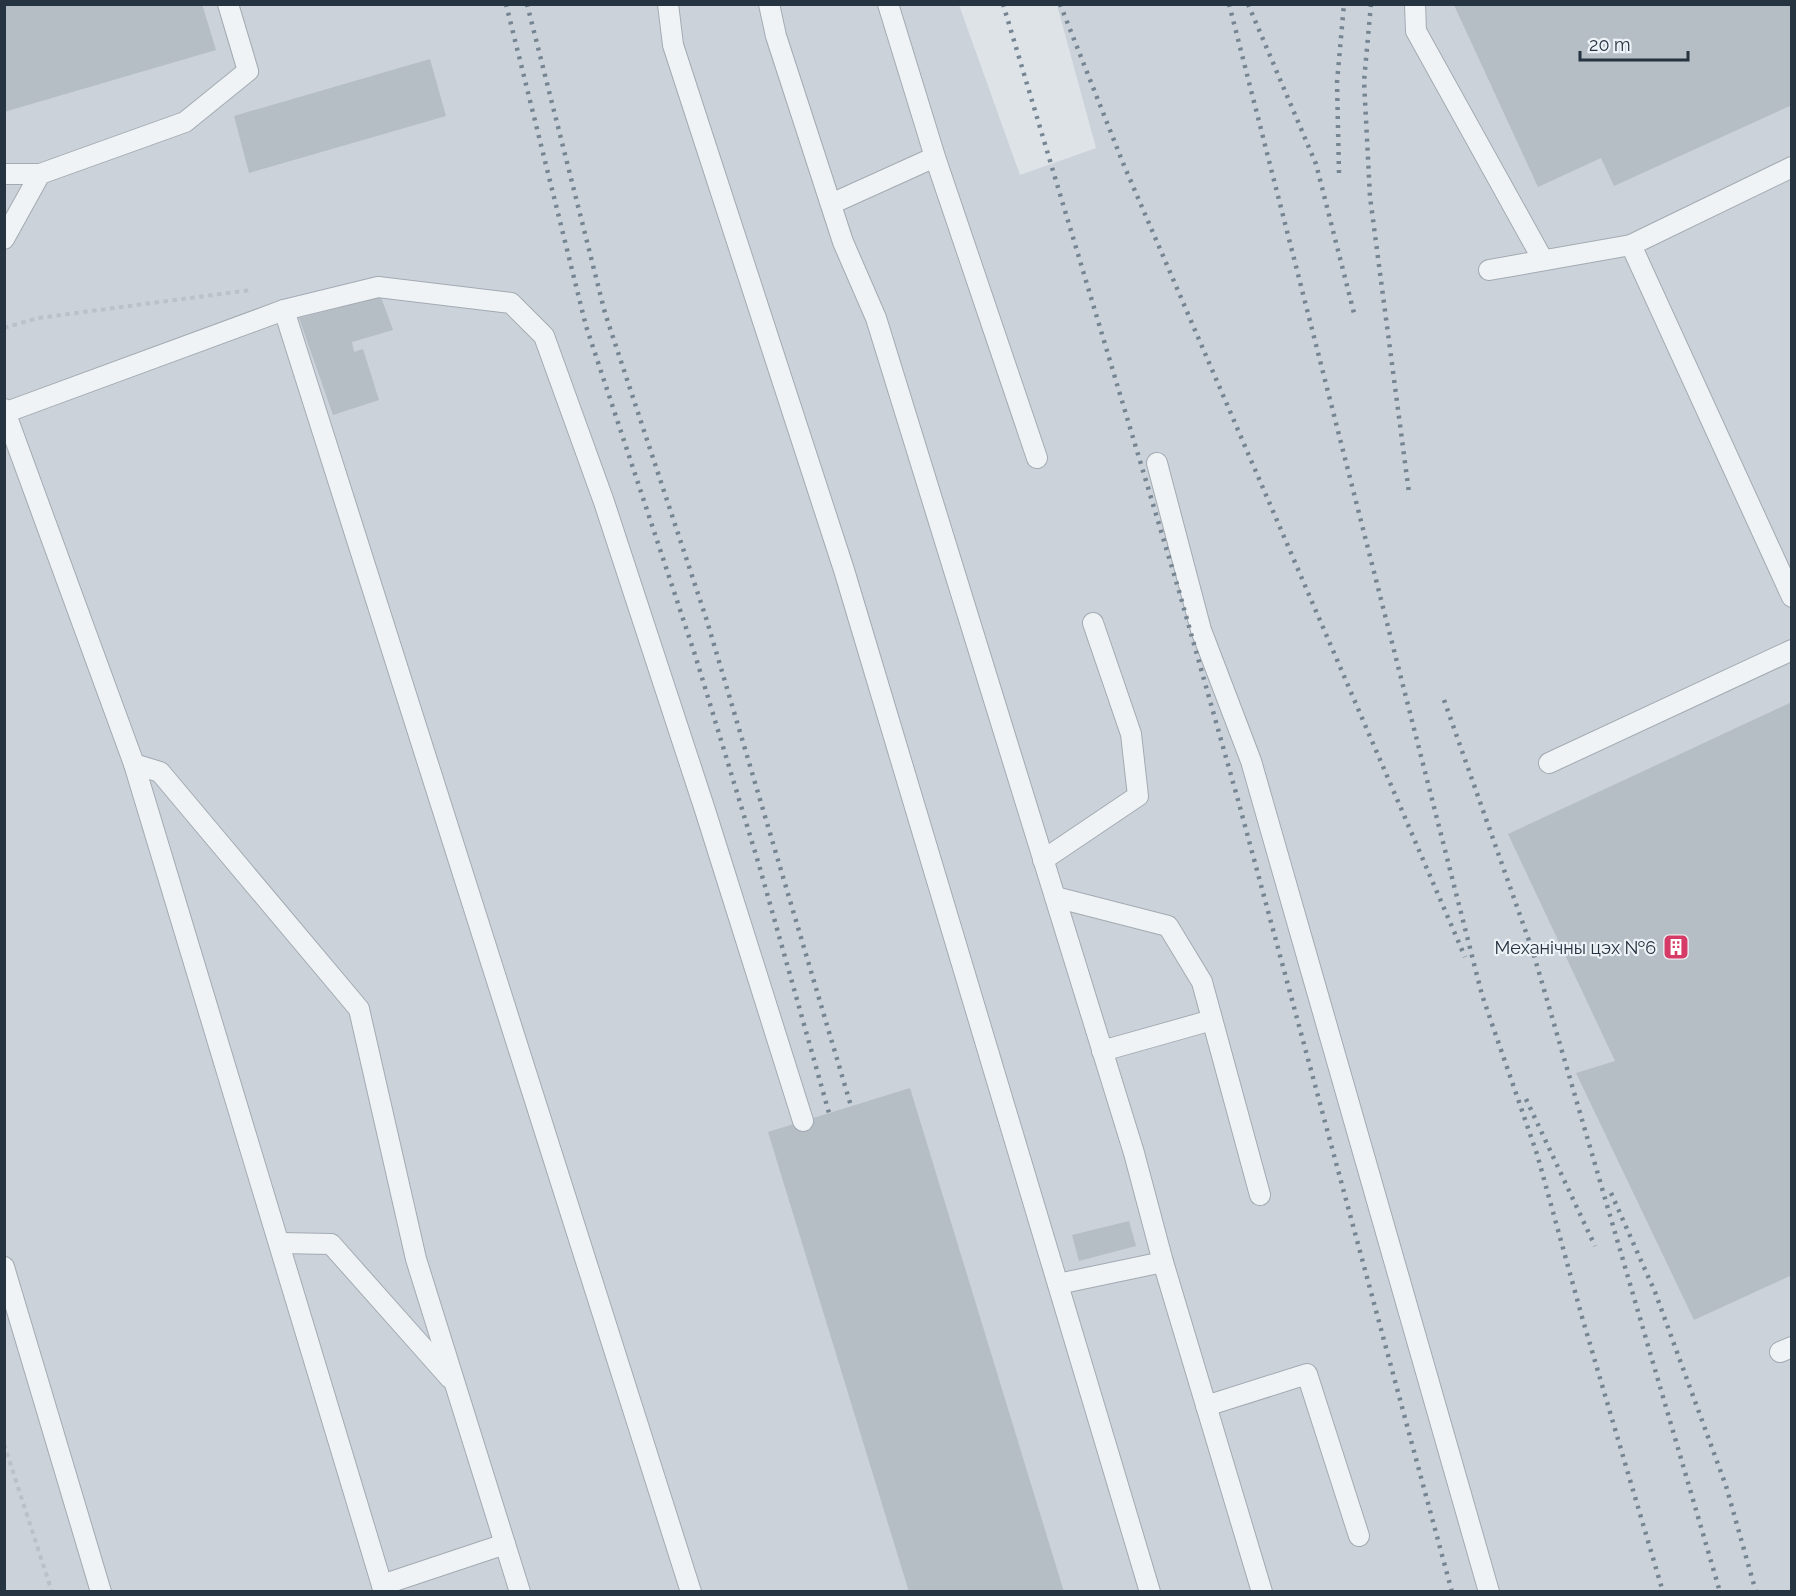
<svg xmlns="http://www.w3.org/2000/svg" width="1796" height="1596" font-family="Raleway,sans-serif">
<style>
.built{fill:#cbd2da}
.building{fill:#b5bdc5}
.lines{fill:none;stroke-linecap:round;stroke-linejoin:round}
.service-casing{stroke:#a3abb2;stroke-width:22}
.path{stroke:#bbc1c7;stroke-width:4;stroke-dasharray:4.5 4.5;stroke-linecap:butt}
.service{stroke:#f0f3f6;stroke-width:20}
.rail{stroke:#768592;stroke-width:4.5;stroke-dasharray:3 6;stroke-linecap:butt}
.labels{text-anchor:middle;dominant-baseline:central;stroke-width:4.5;stroke-linejoin:round;paint-order:stroke}
.poi-label{font-size:18px;fill:#263340;stroke:#edf2f6;text-anchor:end}
</style>
<rect width="100%" height="100%" fill="#dee3e8"/>
<path class="built" d="M 5,5 L 959,5 L 1020,175 L 1096,148 L 1057,5 L 1791,5 L 1791,1591 L 5,1592 Z"/>
<g class="building">
<path d="M 4,4 L 202,4 L 216,50 L 4,112 Z"/>
<path d="M 1454,5 L 1792,5 L 1792,105 L 1614,186 L 1601,158 L 1538,187 Z"/>
<path d="M 430,59 L 446,116 L 249,173 L 234,116 Z"/>
<path d="M 381,297 L 393,330 L 352,342 L 354,352 L 363,349 L 379,400 L 333,415 L 299,318 Z"/>
<path d="M 1792,702 L 1792,1275 L 1694,1320 L 1576,1073 L 1615,1061 L 1508,834 Z"/>
<path d="M 910,1088 L 1064,1592 L 909,1592 L 768,1132 Z"/>
<path d="M 1129,1221 L 1136,1246 L 1079,1261 L 1072,1235 Z"/>
</g>
<g class="lines">
<g class="service-casing">
<g id="service">
<path d="M 668,4 L 673,45 L 844,570 L 1150,1592"/>
<path d="M 769,4 L 776,36 L 843,242 L 876,318 L 1134,1153 L 1163,1262 L 1262,1592"/>
<path d="M 888,4 L 935,157 L 1037,458"/>
<path d="M 1415,4 L 1416,31 L 1543,260"/>
<path d="M 4,174 L 40,174"/>
<path d="M 831,204 L 935,157"/>
<path d="M 4,239 L 40,174 L 185,122 L 248,71 L 228,4"/>
<path d="M 1631,245 L 1792,167"/>
<path d="M 1489,270 L 1631,245 L 1792,597"/>
<path d="M 4,409 L 134,764 L 384,1592"/>
<path d="M 4,413 L 284,310"/>
<path d="M 1157,463 L 1201,630 L 1251,761 L 1489,1592"/>
<path d="M 1549,763 L 1792,650"/>
<path d="M 134,764 L 160,772 L 359,1009 L 416,1259 L 520,1592"/>
<path d="M 1043,860 L 1138,796 L 1131,734 L 1093,623"/>
<path d="M 1055,897 L 1168,926 L 1202,982 L 1260,1195"/>
<path d="M 1102,1051 L 1212,1020"/>
<path d="M 279,1243 L 331,1244 L 450,1378"/>
<path d="M 4,1267 L 101,1592"/>
<path d="M 1058,1284 L 1163,1262"/>
<path d="M 1780,1352 L 1792,1347"/>
<path d="M 1206,1406 L 1307,1374 L 1359,1536"/>
<path d="M 382,1585 L 505,1544"/>
<path d="M 691,1592 L 284,310 L 378,287 L 511,303 L 544,336 L 604,502 L 705,810 L 803,1121"/>
</g>
</g>
<g class="path">
<path d="M 4,328 L 38,318 L 251,290"/>
<path d="M 4,1444 L 52,1592"/>
</g>
<use href="#service" class="service"/>
<g class="rail">
<path d="M 506,4 L 586,326 L 696,658 L 759,865 L 829,1113"/>
<path d="M 527,4 L 605,313 L 707,621 L 851,1106"/>
<path d="M 1003,4 L 1179,591 L 1238,800 L 1452,1592"/>
<path d="M 1060,4 L 1123,163 L 1465,957"/>
<path d="M 1229,4 L 1482,995 L 1537,1154 L 1582,1317 L 1663,1592"/>
<path d="M 1248,4 L 1316,164 L 1355,317"/>
<path d="M 1371,4 L 1364,81 L 1370,197 L 1409,493"/>
<path d="M 1339,173 L 1337,82 L 1344,4"/>
<path d="M 1444,700 L 1533,952 L 1720,1592"/>
<path d="M 1526,1099 L 1595,1246"/>
<path d="M 1611,1193 L 1655,1292 L 1726,1486 L 1756,1592"/>
</g>
</g>
<defs>
<g id="building-square" transform="scale(1.35)"><rect x="-9" y="-9" width="18" height="18" rx="4" fill="#d53b66" stroke="#edf2f6"/><path d="M-4-6H4V6H1V3H-1V6H-4ZM-2.5-4.3h1.7v1.8h-1.7ZM.8-4.3h1.7v1.8H.8ZM-2.5-1h1.7V.8h-1.7ZM.8-1h1.7V.8H.8Z" fill="#fff"/></g>
</defs>
<g fill-rule="evenodd">
<use href="#building-square" x="1676" y="947"/>
</g>
<g class="labels">
<g class="poi-label">
<text x="1656" y="947">Механічны цэх №6</text>
</g>
</g>
<rect width="1796" height="1596" fill="none" stroke="#263340" stroke-width="12"/>
<path d="M1580 51v9h108v-9" fill="none" stroke="#263340" stroke-width="3"/>
<text x="1589" y="51" font-size="18" fill="#263340" stroke="#edf2f6" stroke-width="4.5" paint-order="stroke">20 m</text>
</svg>
